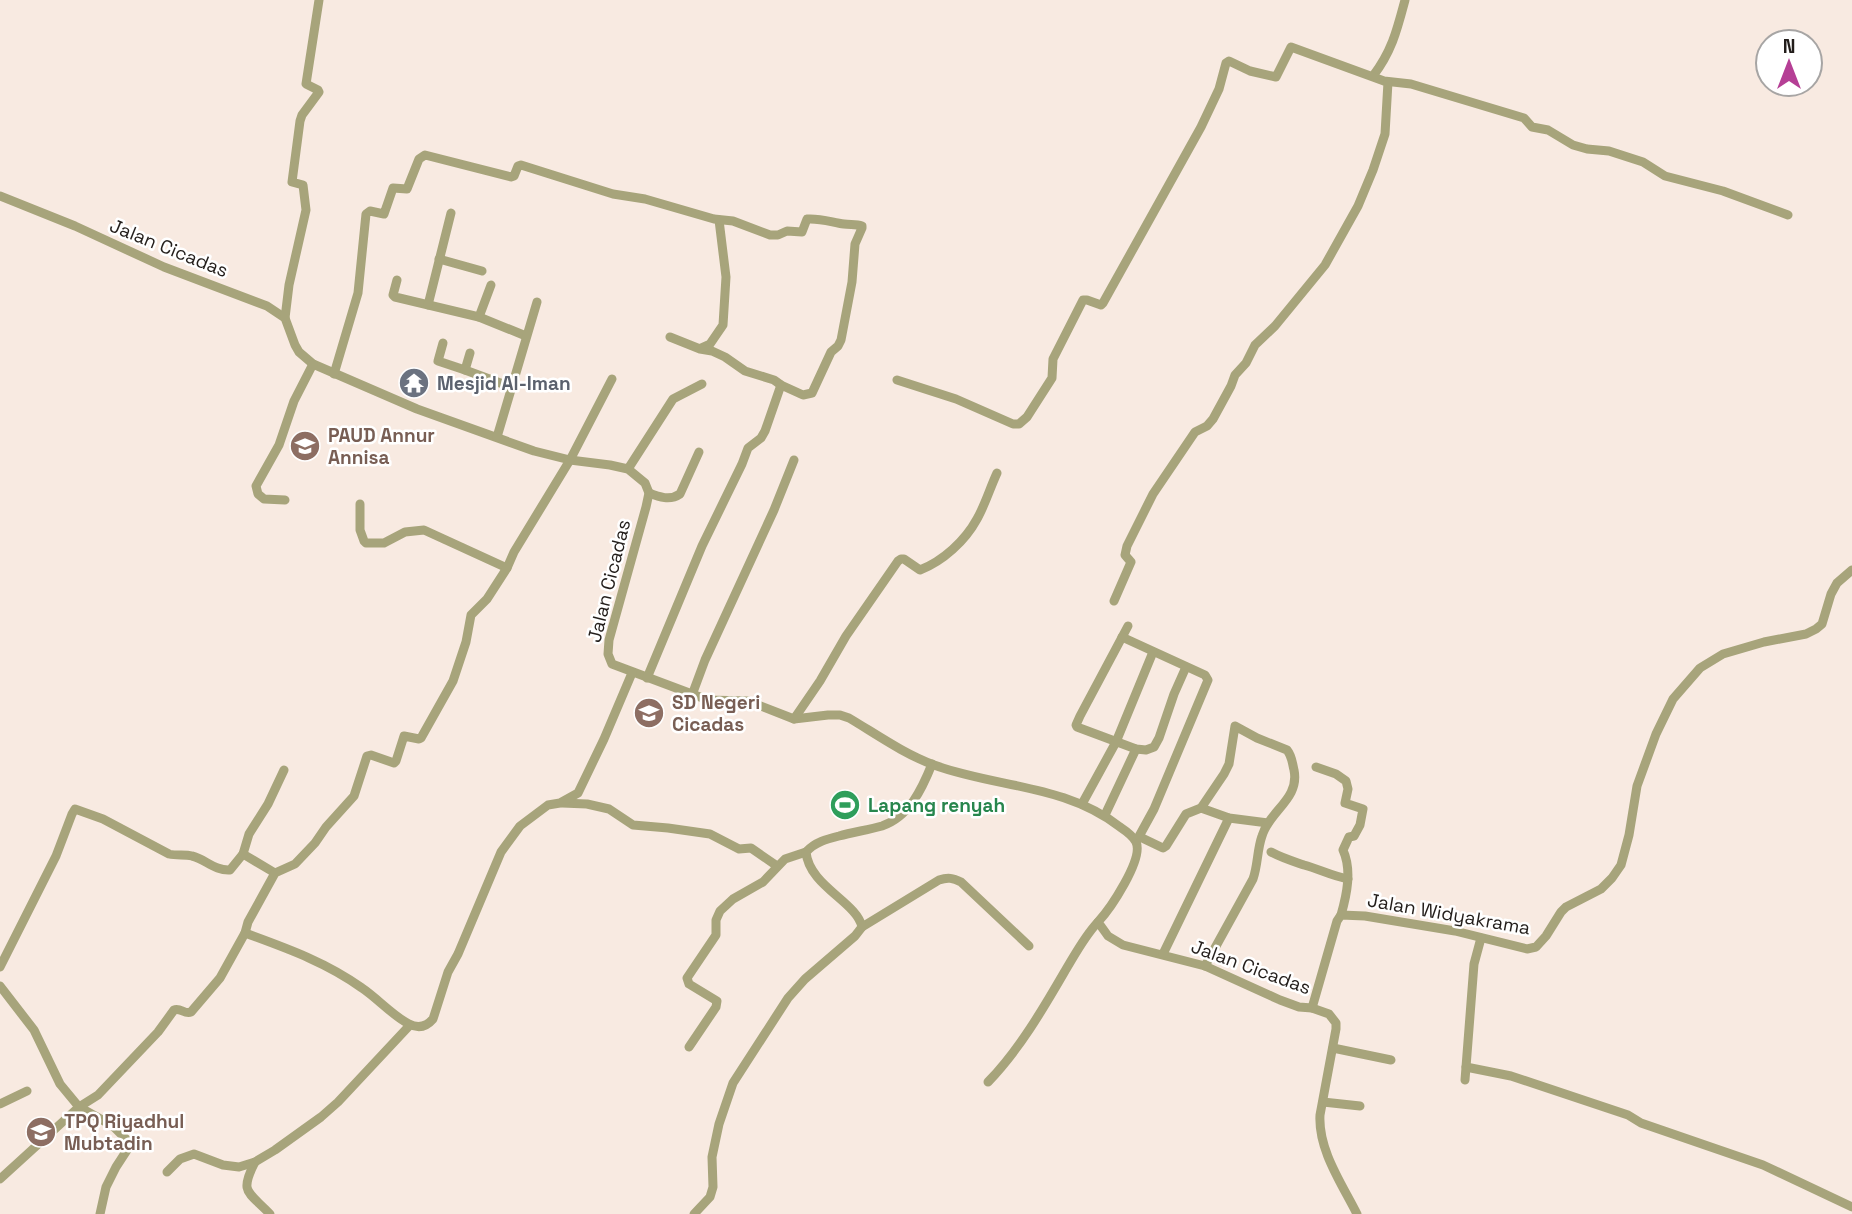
<svg xmlns="http://www.w3.org/2000/svg" width="1852" height="1214" font-family="'Space Grotesk',sans-serif">
<style>
.lines{fill:none;stroke-linecap:round;stroke-linejoin:round}
.minor{stroke:#a7a47b;stroke-width:9}
.labels{text-anchor:middle;dominant-baseline:central;stroke-width:5;stroke-linejoin:round;paint-order:stroke}
.street-label{font-size:19px;fill:#231e1b;stroke:#fff}
.worship-label{font-size:19px;font-weight:bold;fill:#5b616d;stroke:#fff;text-anchor:start}
.education-label{font-size:19px;font-weight:bold;fill:#785e54;stroke:#fff;text-anchor:start}
.leisure-label{font-size:19px;font-weight:bold;fill:#27864d;stroke:#fff;text-anchor:start}
</style>
<rect width="100%" height="100%" fill="#f8eae1"/>
<g class="lines">
<g class="minor">
<path d="M 1373,76 C 1392,51 1397,30 1405,0"/>
<path d="M 0,196 L 75,226 L 164,267 L 267,306 L 285,318 L 295,345 L 299,352 L 313,364 L 417,409 L 534,451 L 570,460 L 610,465 L 628,469 L 645,483 L 649,493 L 646,507 L 609,640 L 608,654 L 612,664 L 708,700 L 748,701 L 794,719 L 828,715 L 840,715 L 849,718 C 876,734 904,754 934,765 C 997,788 1065,784 1120,827 C 1126,831 1133,836 1136,842 C 1144,859 1110,909 1098,922 L 1108,936 L 1123,945 L 1205,966 L 1280,1000 L 1299,1007 L 1312,1008 L 1329,1014 L 1336,1023 L 1336,1029 L 1320,1115 C 1318,1150 1342,1184 1357,1214"/>
<path d="M 439,259 L 482,271"/>
<path d="M 397,280 L 393,295 L 395,297 L 479,317 L 526,336"/>
<path d="M 428,305 L 451,213"/>
<path d="M 479,317 L 491,285"/>
<path d="M 285,318 L 289,285 L 306,210 L 303,185 L 292,182 L 300,121 L 302,115 L 319,92 L 318,90 L 306,84 L 319,0"/>
<path d="M 443,343 L 438,361 L 465,370"/>
<path d="M 701,348 L 710,344 L 723,325 L 726,277 L 719,220"/>
<path d="M 470,353 L 465,370 L 511,387"/>
<path d="M 334,374 L 358,293 L 366,214 L 370,211 L 384,214 L 393,188 L 407,189 L 419,159 L 425,155 L 511,177 L 514,176 L 518,166 L 521,165 L 613,194 L 645,199 L 714,219 L 733,221 L 770,235 L 778,235 L 787,231 L 802,232 L 807,219 C 820,218 831,222 844,224 C 850,225 856,224 862,226 L 862,228 L 855,244 L 852,282 L 841,340 L 838,346 L 831,352 L 812,393 L 803,395 L 781,385 L 774,380 L 745,371 L 725,357 L 712,351 L 700,349 L 670,337"/>
<path d="M 897,380 L 956,399 L 1013,424 L 1019,424 L 1027,417 L 1052,378 L 1053,359 L 1083,300 L 1087,300 L 1101,305 L 1103,303 L 1201,127 L 1219,89 L 1226,63 L 1229,61 L 1250,71 L 1276,77 L 1291,47 L 1384,81 L 1411,84 L 1524,118 L 1532,127 L 1548,130 L 1573,145 L 1587,149 L 1609,151 L 1643,162 L 1665,176 L 1723,191 L 1788,215"/>
<path d="M 497,437 L 537,302"/>
<path d="M 628,469 L 673,399 L 702,384"/>
<path d="M 649,493 C 659,497 670,501 680,494 L 699,452"/>
<path d="M 285,500 L 264,499 L 258,494 L 256,486 L 279,445 L 294,401 L 313,364"/>
<path d="M 360,504 L 360,530 L 364,541 L 366,543 L 384,543 L 405,532 L 424,530 L 507,568"/>
<path d="M 1114,601 L 1131,562 L 1125,555 L 1127,546 L 1153,494 L 1195,432 L 1207,426 L 1213,419 L 1231,386 L 1235,375 L 1246,363 L 1255,345 L 1275,326 L 1325,265 L 1358,206 L 1373,170 L 1385,134 L 1388,82"/>
<path d="M 1128,626 L 1080,716 L 1076,725 L 1077,727 L 1136,749 L 1146,750 L 1154,747 L 1159,738 L 1174,694 L 1186,667"/>
<path d="M 1122,637 L 1205,675 L 1208,680 L 1154,809 L 1137,840"/>
<path d="M 647,678 L 702,546 L 742,464 L 748,448 L 761,438 L 765,431 L 781,385"/>
<path d="M 692,695 L 705,660 L 774,510 L 794,460"/>
<path d="M 794,719 L 820,681 L 846,636 L 898,561 L 901,559 L 904,559 L 920,570 C 943,561 965,541 977,519 C 985,505 990,488 997,473"/>
<path d="M 1316,767 L 1336,774 L 1346,781 L 1348,789 L 1345,803 L 1363,809 L 1360,825 L 1354,836 L 1349,837 L 1343,850 C 1352,870 1347,894 1341,915"/>
<path d="M 562,803 L 587,804 L 609,809 L 633,825 L 668,828 L 710,834 L 739,849 L 751,848 L 777,866"/>
<path d="M 1082,804 L 1116,742 L 1153,652"/>
<path d="M 1201,808 L 1229,818 L 1268,823"/>
<path d="M 1105,815 L 1136,749"/>
<path d="M 1140,837 L 1163,848 L 1166,846 L 1186,814 L 1201,808 L 1224,774 L 1229,764 L 1235,726 L 1257,738 L 1287,750 C 1292,756 1292,762 1294,770 C 1300,799 1269,811 1262,836 C 1257,850 1258,865 1253,879 L 1205,966"/>
<path d="M 1271,852 C 1282,858 1292,861 1304,865 C 1319,869 1332,876 1348,879"/>
<path d="M 275,873 L 243,854 L 249,834 L 268,804 L 284,770"/>
<path d="M 862,927 L 939,880 C 948,877 953,878 961,882 L 1029,946"/>
<path d="M 245,933 C 286,948 326,962 362,988 C 377,998 393,1016 409,1024 C 419,1029 427,1026 433,1019 L 448,972 L 458,954 L 501,852 L 520,826 L 548,805 L 560,803 L 578,793 L 604,739 L 632,673"/>
<path d="M 1163,954 L 1229,818"/>
<path d="M 0,967 L 56,856 L 72,814 L 75,809 L 103,819 L 169,854 C 177,856 185,854 192,856 C 205,859 215,871 230,870 L 243,854"/>
<path d="M 0,986 L 34,1030 L 60,1084 L 79,1107 L 113,1126 L 131,1144 L 116,1167 L 106,1187 L 100,1214"/>
<path d="M 1312,1008 L 1337,921 L 1341,915 L 1365,916 L 1455,931 L 1527,949 L 1536,947 L 1546,936 L 1561,912 L 1566,907 L 1601,889 L 1612,878 L 1621,865 L 1629,835 L 1637,786 L 1656,734 L 1673,699 L 1700,668 L 1723,654 L 1764,642 L 1806,634 L 1816,629 L 1822,624 L 1831,594 L 1837,583 L 1852,570"/>
<path d="M 689,1047 L 716,1007 L 717,1001 L 689,984 L 687,978 L 716,935 L 716,920 L 720,911 L 733,899 L 763,882 L 785,859 L 806,852"/>
<path d="M 1333,1048 L 1391,1060"/>
<path d="M 1466,1067 L 1511,1076 L 1628,1115 L 1641,1123 L 1763,1165 L 1852,1207"/>
<path d="M 1465,1080 L 1474,964 L 1481,938"/>
<path d="M 988,1082 C 1019,1050 1043,1009 1065,971 C 1076,953 1084,937 1098,922"/>
<path d="M 1323,1102 L 1360,1106"/>
<path d="M 0,1104 L 27,1091"/>
<path d="M 255,1162 C 239,1193 248,1191 270,1214"/>
<path d="M 167,1172 L 180,1159 L 194,1154 L 223,1165 L 239,1167 L 255,1162 L 275,1150 L 321,1117 L 338,1102 L 410,1025"/>
<path d="M 0,1179 L 79,1107 L 98,1095 L 158,1032 L 174,1010 C 180,1007 185,1015 191,1012 L 220,978 L 245,933 L 248,922 L 275,873 L 295,864 L 315,843 L 326,827 L 354,796 L 367,756 L 371,755 L 394,763 L 396,761 L 404,736 L 419,739 L 421,738 L 453,681 L 466,642 L 471,615 L 487,599 L 507,568 L 514,552 L 570,460 L 612,379"/>
<path d="M 694,1214 L 710,1197 L 713,1187 L 712,1157 L 719,1124 L 733,1083 L 788,998 L 805,979 L 855,936 L 862,927 C 857,902 809,886 806,852 C 815,842 827,839 839,836 C 853,832 868,830 882,826 C 909,817 922,789 932,764"/>
</g>
</g>
<defs>
<g id="temple-disc" transform="scale(1.575)"><circle r="9.5" fill="#6b7280" stroke="#fff"/><path d="M0-6L5-2H3V0L6.5 2.5H4V6H1.5V3h-3V6H-4V2.5H-6.5L-3 0V-2H-5Z" fill="#fff"/></g>
<g id="school-disc" transform="scale(1.575)"><circle r="9.5" fill="#8d6e63" stroke="#fff"/><path d="M0-5L7-2L0 1L-7-2ZM-4 1L0 2.5L4 1V4Q0 6-4 4Z" fill="#fff"/></g>
<g id="stadium-disc" transform="scale(1.575)"><circle r="9.5" fill="#2e9e5b" stroke="#fff"/><path d="M0-5a6.5 5 0 1 0 0 10a6.5 5 0 1 0 0-10ZM-3.5-1.8h7v3.6h-7Z" fill="#fff"/></g>
</defs>
<g fill-rule="evenodd">
<use href="#temple-disc" x="414" y="383"/>
<use href="#school-disc" x="305" y="446"/>
<use href="#school-disc" x="649" y="713"/>
<use href="#stadium-disc" x="845" y="805"/>
<use href="#school-disc" x="41" y="1132"/>
</g>
<g class="labels">
<g class="street-label">
<text transform="translate(169 248) rotate(22)">Jalan Cicadas</text>
<text transform="translate(609 581) rotate(-76)">Jalan Cicadas</text>
<text transform="translate(1449 914) rotate(10)">Jalan Widyakrama</text>
<text transform="translate(1251 967) rotate(20)">Jalan Cicadas</text>
</g>
<g class="worship-label">
<text x="437" y="383">Mesjid Al-Iman</text>
</g>
<g class="education-label">
<text x="328" y="435">PAUD Annur<tspan x="328" dy="22">Annisa</tspan></text>
<text x="672" y="702">SD Negeri<tspan x="672" dy="22">Cicadas</tspan></text>
<text x="64" y="1121">TPQ Riyadhul<tspan x="64" dy="22">Mubtadin</tspan></text>
</g>
<g class="leisure-label">
<text x="868" y="805">Lapang renyah</text>
</g>
</g>
<g transform="translate(1789 63)"><circle r="33" fill="#ffffff" stroke="#a7a5a4" stroke-width="2"/>
<path d="M0-5L12 26L0 18L-12 26Z" fill="#b53f95"/>
<text y="-10" font-size="19" font-weight="bold" text-anchor="middle" fill="#231e1b">N</text>
</g>
</svg>
